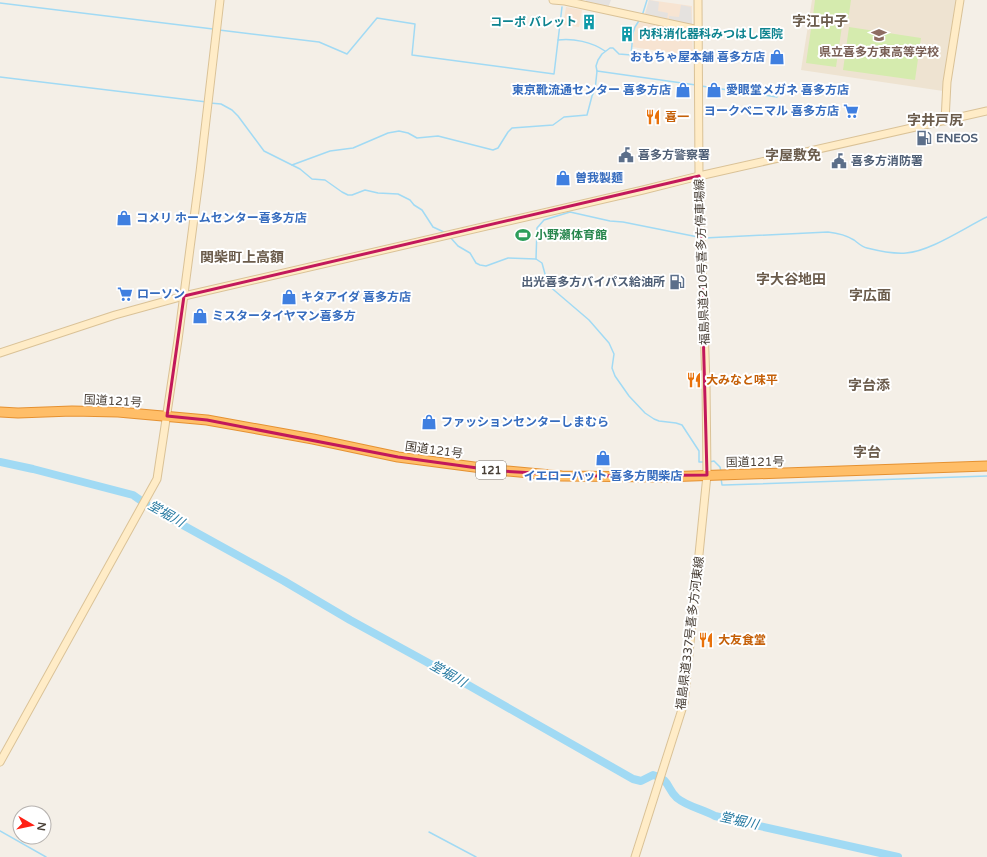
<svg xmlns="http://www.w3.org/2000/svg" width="987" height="857" font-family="'Varela Round','Noto Sans JP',sans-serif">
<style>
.commercial{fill:#f7e4d2}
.education{fill:#eee3d1}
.park{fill:#d5ebae}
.parking{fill:#e5e2df}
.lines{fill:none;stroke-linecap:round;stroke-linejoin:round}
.stream{stroke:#a1daf4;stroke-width:1.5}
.river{stroke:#a1daf4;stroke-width:8}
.secondary-casing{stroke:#dac297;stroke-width:9}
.highway-casing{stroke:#e59131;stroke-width:11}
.secondary{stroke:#ffecc7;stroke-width:7}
.highway{stroke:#ffbe68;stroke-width:9}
.marked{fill:none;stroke:#c2185b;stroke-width:3;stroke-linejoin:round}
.labels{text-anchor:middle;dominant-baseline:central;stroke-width:4;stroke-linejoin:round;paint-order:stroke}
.shield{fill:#fff;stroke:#7f7972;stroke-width:1}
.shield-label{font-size:11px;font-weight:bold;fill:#483f36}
.culture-label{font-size:12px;font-weight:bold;fill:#0d838f;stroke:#fff;text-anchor:end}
.education-label{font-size:12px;font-weight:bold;fill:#785e54;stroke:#fff}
.shop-label{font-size:12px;font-weight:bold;fill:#366cbe;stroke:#fff;text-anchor:start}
.food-label{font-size:12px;font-weight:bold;fill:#c56008;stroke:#fff;text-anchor:start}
.service-label{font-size:12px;font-weight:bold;fill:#4e5e75;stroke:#fff;text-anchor:start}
.leisure-label{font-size:12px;font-weight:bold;fill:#27864d;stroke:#fff;text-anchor:start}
.street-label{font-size:12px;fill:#483f36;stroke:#fff}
.water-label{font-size:13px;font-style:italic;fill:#2579a1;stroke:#fff}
.quarter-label{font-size:14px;font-weight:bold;fill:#6b5c4c;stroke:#fff}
</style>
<rect width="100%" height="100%" fill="#f4efe7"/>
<g class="commercial">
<path d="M 649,0 L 692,6 L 692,25 L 644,16 Z"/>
<path d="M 566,7 L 582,10 L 579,27 L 563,25 Z"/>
<path d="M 640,22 L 692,33 L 693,56 L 632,47 L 634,34 L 636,25 Z"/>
</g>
<path class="education" d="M 812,0 L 956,0 L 943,91 L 801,70 Z"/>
<g class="park">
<path d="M 815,0 L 851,0 L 848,21 L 813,16 Z"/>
<path d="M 812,22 L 842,26 L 836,67 L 806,63 Z"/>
<path d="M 849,27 L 921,38 L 915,80 L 843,70 Z"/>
</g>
<g class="parking">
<path d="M 586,0 L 611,0 L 608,8 L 585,3 Z"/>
<path d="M 649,0 L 659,2 L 658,11 L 668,13 L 667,20 L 645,16 Z"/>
<path d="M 681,5 L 691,7 L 692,24 L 669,21 L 669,16 L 679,17 Z"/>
</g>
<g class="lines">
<g class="stream">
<path d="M 0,3 L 213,29"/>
<path d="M 642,16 L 647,0"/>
<path d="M 219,30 L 319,42 L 347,54 L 377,18 L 415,24 L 412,55 L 554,74 L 562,7"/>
<path d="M 558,40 C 573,38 592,42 605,51"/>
<path d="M 597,71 L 696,85"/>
<path d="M 0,77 L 207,102"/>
<path d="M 701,86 L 777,97"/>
<path d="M 210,103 L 221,104 L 232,110 L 238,116 L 264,151 L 300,169 L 312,179 L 325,180 L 342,192 L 348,195 L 352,195 L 365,190 L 378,193 L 398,194 L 410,200 L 414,205 L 422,210 L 433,227 L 446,233"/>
<path d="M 292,165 L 330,151 L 353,148 L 388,133 L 399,131 L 408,133 L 417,138 L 438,136 L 493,150 L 498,148 L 508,132 L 512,128 L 553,125 L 564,117 L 587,115 L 592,96 L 595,90 L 597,71 L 596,66 L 598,60 L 602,54 L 610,48 L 613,48 L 619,54 L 631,55 L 633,33 L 635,27 L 640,19"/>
<path d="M 450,237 L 458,246 L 470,253 L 476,263 L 480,265 L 486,266 L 508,258 L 536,259 L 542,263 L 548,285 L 589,320 L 609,343 L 614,354 L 612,368 L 615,376 L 629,396 L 645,413 L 654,419 L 659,421 L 676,423 L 682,425 L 699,451 L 699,462 L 704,462"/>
<path d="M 704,238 L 828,232 C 837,233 846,235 854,240 C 858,243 862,247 867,248 C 879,251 894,254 906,253 C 931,251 964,228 987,217"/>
<path d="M 536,259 L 537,228 L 544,220 L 570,212 L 610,221 L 623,222 L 698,237"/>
<path d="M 709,462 L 714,461 L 720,467 L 721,472"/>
<path d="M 721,478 L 722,485 L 724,485 L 987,476"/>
<path d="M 0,831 L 46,857"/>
<path d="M 429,832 L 476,857"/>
</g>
<path class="river" d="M 0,462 L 33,469 L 133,495 L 150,507 L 284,581 L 350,620 L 454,677 L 633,779 L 641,781 L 653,775 C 671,780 666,788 677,798 C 688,807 703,809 715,816 L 898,857"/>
<g class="secondary-casing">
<g id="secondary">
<path d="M 553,0 L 565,1 L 699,30"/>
<path d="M 945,121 L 947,82 L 960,0"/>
<path d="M 0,353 L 115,315 L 184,296 L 643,190 L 699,176 L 987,111"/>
<path d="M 0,762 L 157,479 L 178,340 L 200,172 L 220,0"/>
<path d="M 635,857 L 684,703 L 707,475 L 706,384 L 699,176 L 698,0"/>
</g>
</g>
<g class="highway-casing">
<path id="highway" d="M 0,412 L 18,413 L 72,411 L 118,412 L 207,420 L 313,439 L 398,457 L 497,470 L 562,476 L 663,477 L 987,466"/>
</g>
<use href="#secondary" class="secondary"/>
<use href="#highway" class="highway"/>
</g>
<path class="marked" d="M 699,176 L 707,475 L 588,476 L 499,471 L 398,457 L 207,420 L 167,416 L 184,296 Z"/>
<defs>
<g id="building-bare" transform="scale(1.2)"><path d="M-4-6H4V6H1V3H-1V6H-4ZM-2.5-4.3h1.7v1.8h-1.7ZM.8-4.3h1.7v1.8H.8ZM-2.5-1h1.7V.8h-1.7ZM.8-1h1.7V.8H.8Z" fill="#0f9aa8" stroke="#fff" stroke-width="2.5" paint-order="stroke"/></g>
<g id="school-bare" transform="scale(1.2)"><path d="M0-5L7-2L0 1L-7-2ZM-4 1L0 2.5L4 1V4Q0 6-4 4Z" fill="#8d6e63" stroke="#fff" stroke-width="2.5" paint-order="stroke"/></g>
<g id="shop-bare" transform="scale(1.2)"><path d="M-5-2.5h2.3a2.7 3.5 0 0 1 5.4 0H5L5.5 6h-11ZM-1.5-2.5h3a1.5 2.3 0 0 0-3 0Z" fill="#3f7fe0" stroke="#fff" stroke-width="2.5" paint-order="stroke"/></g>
<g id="supermarket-bare" transform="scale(1.2)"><path d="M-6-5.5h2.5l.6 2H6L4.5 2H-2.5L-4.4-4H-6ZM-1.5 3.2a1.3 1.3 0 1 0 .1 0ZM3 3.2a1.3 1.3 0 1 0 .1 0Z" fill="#3f7fe0" stroke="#fff" stroke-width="2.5" paint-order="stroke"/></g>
<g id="restaurant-bare" transform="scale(1.2)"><path d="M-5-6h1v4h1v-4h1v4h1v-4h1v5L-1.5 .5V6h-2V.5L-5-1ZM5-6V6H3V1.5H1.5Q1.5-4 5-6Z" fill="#e8710a" stroke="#fff" stroke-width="2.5" paint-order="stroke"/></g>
<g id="fuel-bare" transform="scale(1.2)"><path d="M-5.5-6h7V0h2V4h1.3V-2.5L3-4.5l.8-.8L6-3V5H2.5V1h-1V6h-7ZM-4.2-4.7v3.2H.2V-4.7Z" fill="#5c6f8a" stroke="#fff" stroke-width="2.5" paint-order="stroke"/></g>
<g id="civic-bare" transform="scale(1.2)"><path d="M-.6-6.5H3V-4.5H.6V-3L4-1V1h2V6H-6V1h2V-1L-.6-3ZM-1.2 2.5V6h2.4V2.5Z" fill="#5c6f8a" stroke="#fff" stroke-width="2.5" paint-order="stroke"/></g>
<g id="stadium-bare" transform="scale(1.2)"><path d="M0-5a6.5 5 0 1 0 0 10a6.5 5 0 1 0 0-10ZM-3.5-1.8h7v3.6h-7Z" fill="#2e9e5b" stroke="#fff" stroke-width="2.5" paint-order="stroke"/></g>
</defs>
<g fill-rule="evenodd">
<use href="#building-bare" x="589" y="22"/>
<use href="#building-bare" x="627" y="34"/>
<use href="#school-bare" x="879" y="35"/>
<use href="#shop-bare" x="777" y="57"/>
<use href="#shop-bare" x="683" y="90"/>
<use href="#shop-bare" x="714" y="90"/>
<use href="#supermarket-bare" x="851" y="111"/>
<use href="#restaurant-bare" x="653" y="117"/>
<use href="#fuel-bare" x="924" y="138"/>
<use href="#civic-bare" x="626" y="155"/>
<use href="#civic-bare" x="839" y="161"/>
<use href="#shop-bare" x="563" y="178"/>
<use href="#shop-bare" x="124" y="218"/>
<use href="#stadium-bare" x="523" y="235"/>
<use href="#fuel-bare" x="677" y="282"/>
<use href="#supermarket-bare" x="125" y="294"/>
<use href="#shop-bare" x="289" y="297"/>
<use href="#shop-bare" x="200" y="316"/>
<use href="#restaurant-bare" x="694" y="380"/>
<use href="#shop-bare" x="429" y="422"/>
<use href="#shop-bare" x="603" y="458"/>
<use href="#restaurant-bare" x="706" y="640"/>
</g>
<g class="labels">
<rect class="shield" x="476" y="461" width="30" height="18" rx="3"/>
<g class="shield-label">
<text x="491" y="470">121</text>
</g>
<g class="culture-label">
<text x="577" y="22">コーポ バレット</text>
<text x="639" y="34" text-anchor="start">内科消化器科みつはし医院</text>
</g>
<g class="education-label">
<text x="879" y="52">県立喜多方東高等学校</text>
</g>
<g class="shop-label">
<text x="765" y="57" text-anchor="end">おもちゃ屋本舗 喜多方店</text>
<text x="671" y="90" text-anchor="end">東京靴流通センター 喜多方店</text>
<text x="726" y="90">愛眼堂メガネ 喜多方店</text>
<text x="839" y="111" text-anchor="end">ヨークベニマル 喜多方店</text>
<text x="575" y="178">曽我製麺</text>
<text x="136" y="218">コメリ ホームセンター喜多方店</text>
<text x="137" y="294">ローソン</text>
<text x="301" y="297">キタアイダ 喜多方店</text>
<text x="212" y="316">ミスタータイヤマン喜多方</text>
<text x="441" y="422">ファッションセンターしまむら</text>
<text x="603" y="476" text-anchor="middle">イエローハット 喜多方関柴店</text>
</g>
<g class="food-label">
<text x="665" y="117">喜一</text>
<text x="706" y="380">大みなと味平</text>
<text x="718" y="640">大友食堂</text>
</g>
<g class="service-label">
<text x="936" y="138">ENEOS</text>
<text x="638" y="155">喜多方警察署</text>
<text x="851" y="161">喜多方消防署</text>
<text x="665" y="282" text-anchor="end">出光喜多方バイパス給油所</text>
</g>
<g class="leisure-label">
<text x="535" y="235">小野瀬体育館</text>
</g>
<g class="street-label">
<text transform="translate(702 262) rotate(-92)">福島県道210号喜多方停車場線</text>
<text transform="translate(113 401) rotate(3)">国道121号</text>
<text transform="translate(434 450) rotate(8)">国道121号</text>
<text transform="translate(755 462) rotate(-1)">国道121号</text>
<text transform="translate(690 633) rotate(-83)">福島県道337号喜多方河東線</text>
</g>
<g class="water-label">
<text transform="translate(166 514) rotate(30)">堂堀川</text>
<text transform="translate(448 674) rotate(30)">堂堀川</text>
<text transform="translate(739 821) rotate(13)">堂堀川</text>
</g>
<g class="quarter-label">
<text x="820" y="21">字江中子</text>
<text x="935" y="120">字井戸尻</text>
<text x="793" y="155">字屋敷免</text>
<text x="242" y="257">関柴町上高額</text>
<text x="791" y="279">字大谷地田</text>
<text x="870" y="295">字広面</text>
<text x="869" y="385">字台添</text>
<text x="867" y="452">字台</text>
</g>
</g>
<g transform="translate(32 825) rotate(99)"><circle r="19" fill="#ffffff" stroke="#b6b2af"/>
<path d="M0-3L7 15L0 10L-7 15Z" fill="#ff2014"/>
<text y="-6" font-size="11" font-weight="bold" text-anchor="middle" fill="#483f36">N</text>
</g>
</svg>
